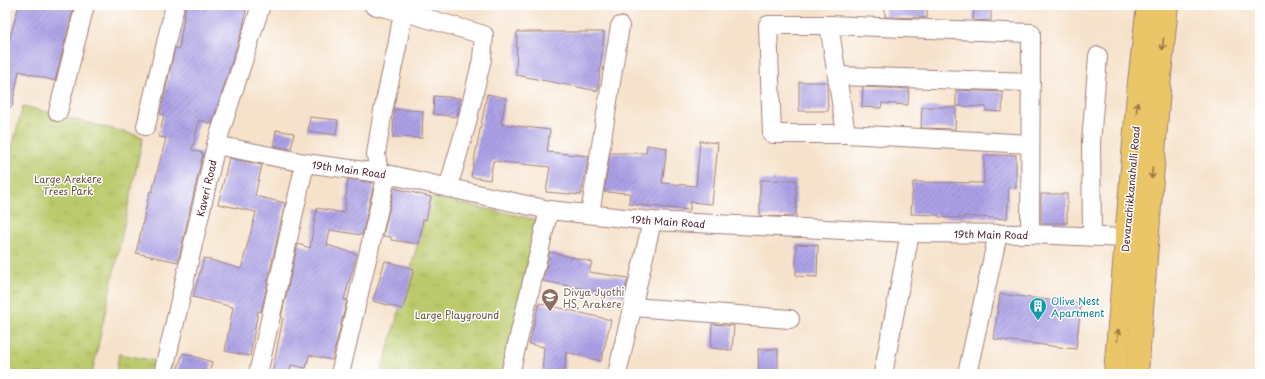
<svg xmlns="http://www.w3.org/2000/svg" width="1265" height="379" font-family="'Playpen Sans',sans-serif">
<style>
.park{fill:url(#park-tufts);stroke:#83744c}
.building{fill:url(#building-hatch)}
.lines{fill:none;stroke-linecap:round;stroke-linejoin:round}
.minor-casing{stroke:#a0807b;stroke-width:20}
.major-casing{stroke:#a0807b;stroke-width:24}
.minor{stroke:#fff;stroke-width:18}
.major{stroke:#eac669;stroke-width:22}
.oneway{stroke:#9a724a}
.labels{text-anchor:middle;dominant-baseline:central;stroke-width:3;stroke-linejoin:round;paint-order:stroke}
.street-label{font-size:10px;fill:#4a1f2b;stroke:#fff}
.park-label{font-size:10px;fill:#6c523f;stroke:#fff}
.education-label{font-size:10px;fill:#785e54;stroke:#fff;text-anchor:start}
.culture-label{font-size:10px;fill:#0d838f;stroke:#fff;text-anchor:start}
</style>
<defs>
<pattern id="park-tufts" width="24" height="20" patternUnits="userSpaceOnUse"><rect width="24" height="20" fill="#bcca6d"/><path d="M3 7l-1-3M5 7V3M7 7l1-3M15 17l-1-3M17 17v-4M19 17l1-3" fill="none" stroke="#a3ad5f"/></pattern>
<pattern id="building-hatch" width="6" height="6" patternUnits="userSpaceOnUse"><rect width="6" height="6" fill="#aca0e7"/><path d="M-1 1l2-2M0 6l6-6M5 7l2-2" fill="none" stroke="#8e82bb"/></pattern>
</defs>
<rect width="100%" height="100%" fill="#fff"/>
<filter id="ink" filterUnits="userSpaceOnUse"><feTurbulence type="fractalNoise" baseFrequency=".025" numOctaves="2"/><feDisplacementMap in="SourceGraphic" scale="8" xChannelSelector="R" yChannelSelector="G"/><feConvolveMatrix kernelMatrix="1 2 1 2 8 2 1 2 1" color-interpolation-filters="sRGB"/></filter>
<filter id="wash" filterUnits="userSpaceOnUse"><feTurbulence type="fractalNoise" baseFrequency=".012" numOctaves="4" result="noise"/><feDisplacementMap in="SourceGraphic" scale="16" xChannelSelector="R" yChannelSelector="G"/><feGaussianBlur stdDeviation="0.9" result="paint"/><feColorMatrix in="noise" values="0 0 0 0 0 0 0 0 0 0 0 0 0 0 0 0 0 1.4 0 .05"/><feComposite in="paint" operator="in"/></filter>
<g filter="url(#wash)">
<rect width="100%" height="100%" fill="#f6e2cb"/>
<g class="park">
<path d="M 23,106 L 143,137 L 92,374 L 5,374 L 5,176 Z"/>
<path d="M 431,197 L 538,220 L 502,374 L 381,374 Z"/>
<path d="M 119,354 L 171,364 L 169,373 L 174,374 L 116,374 Z"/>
</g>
<g id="blocks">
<g class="building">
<path d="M 19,5 L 74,5 L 55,81 L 19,71 L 12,107 L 5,107 L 5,56 Z"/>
<path d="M 186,5 L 247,5 L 243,27 L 212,124 L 199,120 L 192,150 L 203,153 L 178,262 L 136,253 L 150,191 L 152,192 L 166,138 L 159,137 L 164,115 L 160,114 L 175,48 L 179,49 Z"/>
<path d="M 885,5 L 927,5 L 927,18 L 885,17 Z"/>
<path d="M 974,5 L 991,5 L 991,21 L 973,20 Z"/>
<path d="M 517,32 L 604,32 L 598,91 L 516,75 Z"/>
<path d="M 799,82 L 827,82 L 828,111 L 799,111 Z"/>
<path d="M 863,87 L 909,89 L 908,105 L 882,103 L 881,108 L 862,107 Z"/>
<path d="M 956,90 L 1003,92 L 1002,112 L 986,111 L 986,107 L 956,106 Z"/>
<path d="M 487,94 L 506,98 L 501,124 L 550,130 L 547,152 L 589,156 L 581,195 L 546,192 L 550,167 L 493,161 L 490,180 L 471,177 Z"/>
<path d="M 434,96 L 460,98 L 457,117 L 433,114 Z"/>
<path d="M 922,107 L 956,107 L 955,129 L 921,128 Z"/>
<path d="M 394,109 L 423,111 L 422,138 L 393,137 Z"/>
<path d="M 310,117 L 338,120 L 336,135 L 308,131 Z"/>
<path d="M 276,130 L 294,133 L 291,149 L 274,146 Z"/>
<path d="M 700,141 L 718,143 L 712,204 L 690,202 L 690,210 L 629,204 L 630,193 L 604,192 L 610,153 L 646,153 L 647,145 L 667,148 L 662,183 L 696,186 Z"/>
<path d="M 984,155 L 1016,155 L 1016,188 L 1009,187 L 1007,219 L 964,216 L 964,218 L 939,217 L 939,215 L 911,214 L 913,182 L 984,183 Z"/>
<path d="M 229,158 L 262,165 L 255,196 L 285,203 L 261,312 L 258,311 L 250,356 L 225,351 L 233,307 L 193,297 L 204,258 L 241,269 L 256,212 L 218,204 Z"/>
<path d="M 348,179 L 374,183 L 362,235 L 330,230 L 327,245 L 357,254 L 344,300 L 347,300 L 332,360 L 309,355 L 306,368 L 291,365 L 290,374 L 272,374 L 283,318 L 281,317 L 298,244 L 310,248 L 317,208 L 344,213 Z"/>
<path d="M 760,180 L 796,180 L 796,217 L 760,216 Z"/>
<path d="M 394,188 L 431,197 L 426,220 L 423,219 L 419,244 L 391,240 L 391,237 L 383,236 Z"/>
<rect x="1041" y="194" width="26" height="29"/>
<path d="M 796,244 L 818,245 L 817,277 L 796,276 Z"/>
<path d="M 550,252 L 592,262 L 589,272 L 628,278 L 624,296 L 543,281 Z"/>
<path d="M 385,261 L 414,269 L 403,309 L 373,301 Z"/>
<path d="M 1000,294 L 1081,304 L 1076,349 L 994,339 Z"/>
<path d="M 539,303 L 611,320 L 601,361 L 566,352 L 564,374 L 542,374 L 544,347 L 529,344 Z"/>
<path d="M 712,324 L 734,326 L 732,350 L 711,348 Z"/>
<path d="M 758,349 L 778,349 L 778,374 L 759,374 Z"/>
<path d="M 183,353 L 212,362 L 209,374 L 187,374 L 177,371 Z"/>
</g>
</g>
</g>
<g filter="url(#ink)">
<use href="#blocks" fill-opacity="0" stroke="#a0807b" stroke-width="1"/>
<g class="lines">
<g class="minor-casing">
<g id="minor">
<path d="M 373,5 L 415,15 L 484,35 L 482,59 L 466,126 L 448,188"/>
<path d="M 829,25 L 846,134"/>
<path d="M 837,76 L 1031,82"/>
<path d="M 58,112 L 85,5"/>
<path d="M 146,126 L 175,5"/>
<path d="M 216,145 L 305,163 L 387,174 L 549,210 L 652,221 L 910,233 L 1030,234 L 1126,238"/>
<path d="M 379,173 L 376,154 L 383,111 L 397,47 L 403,12"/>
<path d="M 590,214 L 620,26"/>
<path d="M 1030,234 L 1031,33 L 829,25 L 768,25 L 772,134 L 846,134 L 1030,144"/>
<path d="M 1092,237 L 1091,142 L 1098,56"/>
<path d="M 633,307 L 790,319"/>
<path d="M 163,374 L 216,145 L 261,5"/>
<path d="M 258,374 L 305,163"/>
<path d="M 340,374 L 387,174"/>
<path d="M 510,374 L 549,210"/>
<path d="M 617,374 L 652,221"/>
<path d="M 883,374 L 910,233"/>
<path d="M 967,374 L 998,234"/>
</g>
</g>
<g class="major-casing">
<g id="major">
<path d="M 1115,374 L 1139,82 L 1148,5"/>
<path d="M 1137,374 L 1160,76 L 1167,5"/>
</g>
</g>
<use href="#minor" class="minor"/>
<use href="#major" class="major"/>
</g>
<defs><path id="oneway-shaft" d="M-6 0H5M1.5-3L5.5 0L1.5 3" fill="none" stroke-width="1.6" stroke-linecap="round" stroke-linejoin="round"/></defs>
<g class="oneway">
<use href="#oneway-shaft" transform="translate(1163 44) rotate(95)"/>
<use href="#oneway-shaft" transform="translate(1137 108) rotate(-85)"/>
<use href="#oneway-shaft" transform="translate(1152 173) rotate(94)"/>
<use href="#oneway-shaft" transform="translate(1118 335) rotate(-85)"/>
</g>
</g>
<defs>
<g id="school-pin" transform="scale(0.9)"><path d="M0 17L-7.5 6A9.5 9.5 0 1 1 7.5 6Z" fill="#8d6e63" stroke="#fff"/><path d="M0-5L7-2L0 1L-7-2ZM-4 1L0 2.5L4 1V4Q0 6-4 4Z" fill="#fff"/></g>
<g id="building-pin" transform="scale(0.9)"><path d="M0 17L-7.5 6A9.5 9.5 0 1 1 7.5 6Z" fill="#0f9aa8" stroke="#fff"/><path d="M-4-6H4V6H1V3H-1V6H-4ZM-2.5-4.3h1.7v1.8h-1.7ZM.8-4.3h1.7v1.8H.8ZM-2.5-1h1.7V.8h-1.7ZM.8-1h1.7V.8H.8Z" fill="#fff"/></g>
</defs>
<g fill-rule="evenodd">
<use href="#school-pin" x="550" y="297"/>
<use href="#building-pin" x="1038" y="306"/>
</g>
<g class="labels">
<g class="street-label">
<text transform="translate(349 169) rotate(8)">19th Main Road</text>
<text transform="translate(206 188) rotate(-77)">Kaveri Road</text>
<text transform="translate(1130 189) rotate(-85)">Devarachikkanahalli Road</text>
<text transform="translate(668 221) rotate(4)">19th Main Road</text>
<text transform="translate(991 234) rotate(1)">19th Main Road</text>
</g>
<g class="park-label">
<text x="68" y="178">Large Arekere<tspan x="68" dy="12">Trees Park</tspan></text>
<text x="457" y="314">Large Playground</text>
</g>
<g class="education-label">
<text x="563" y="291">Divya Jyothi<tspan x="563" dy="12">HS, Arakere</tspan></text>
</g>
<g class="culture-label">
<text x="1051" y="300">Olive Nest<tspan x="1051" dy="12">Apartment</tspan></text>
</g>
</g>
<rect width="1265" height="379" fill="none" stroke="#fff" stroke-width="20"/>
</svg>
